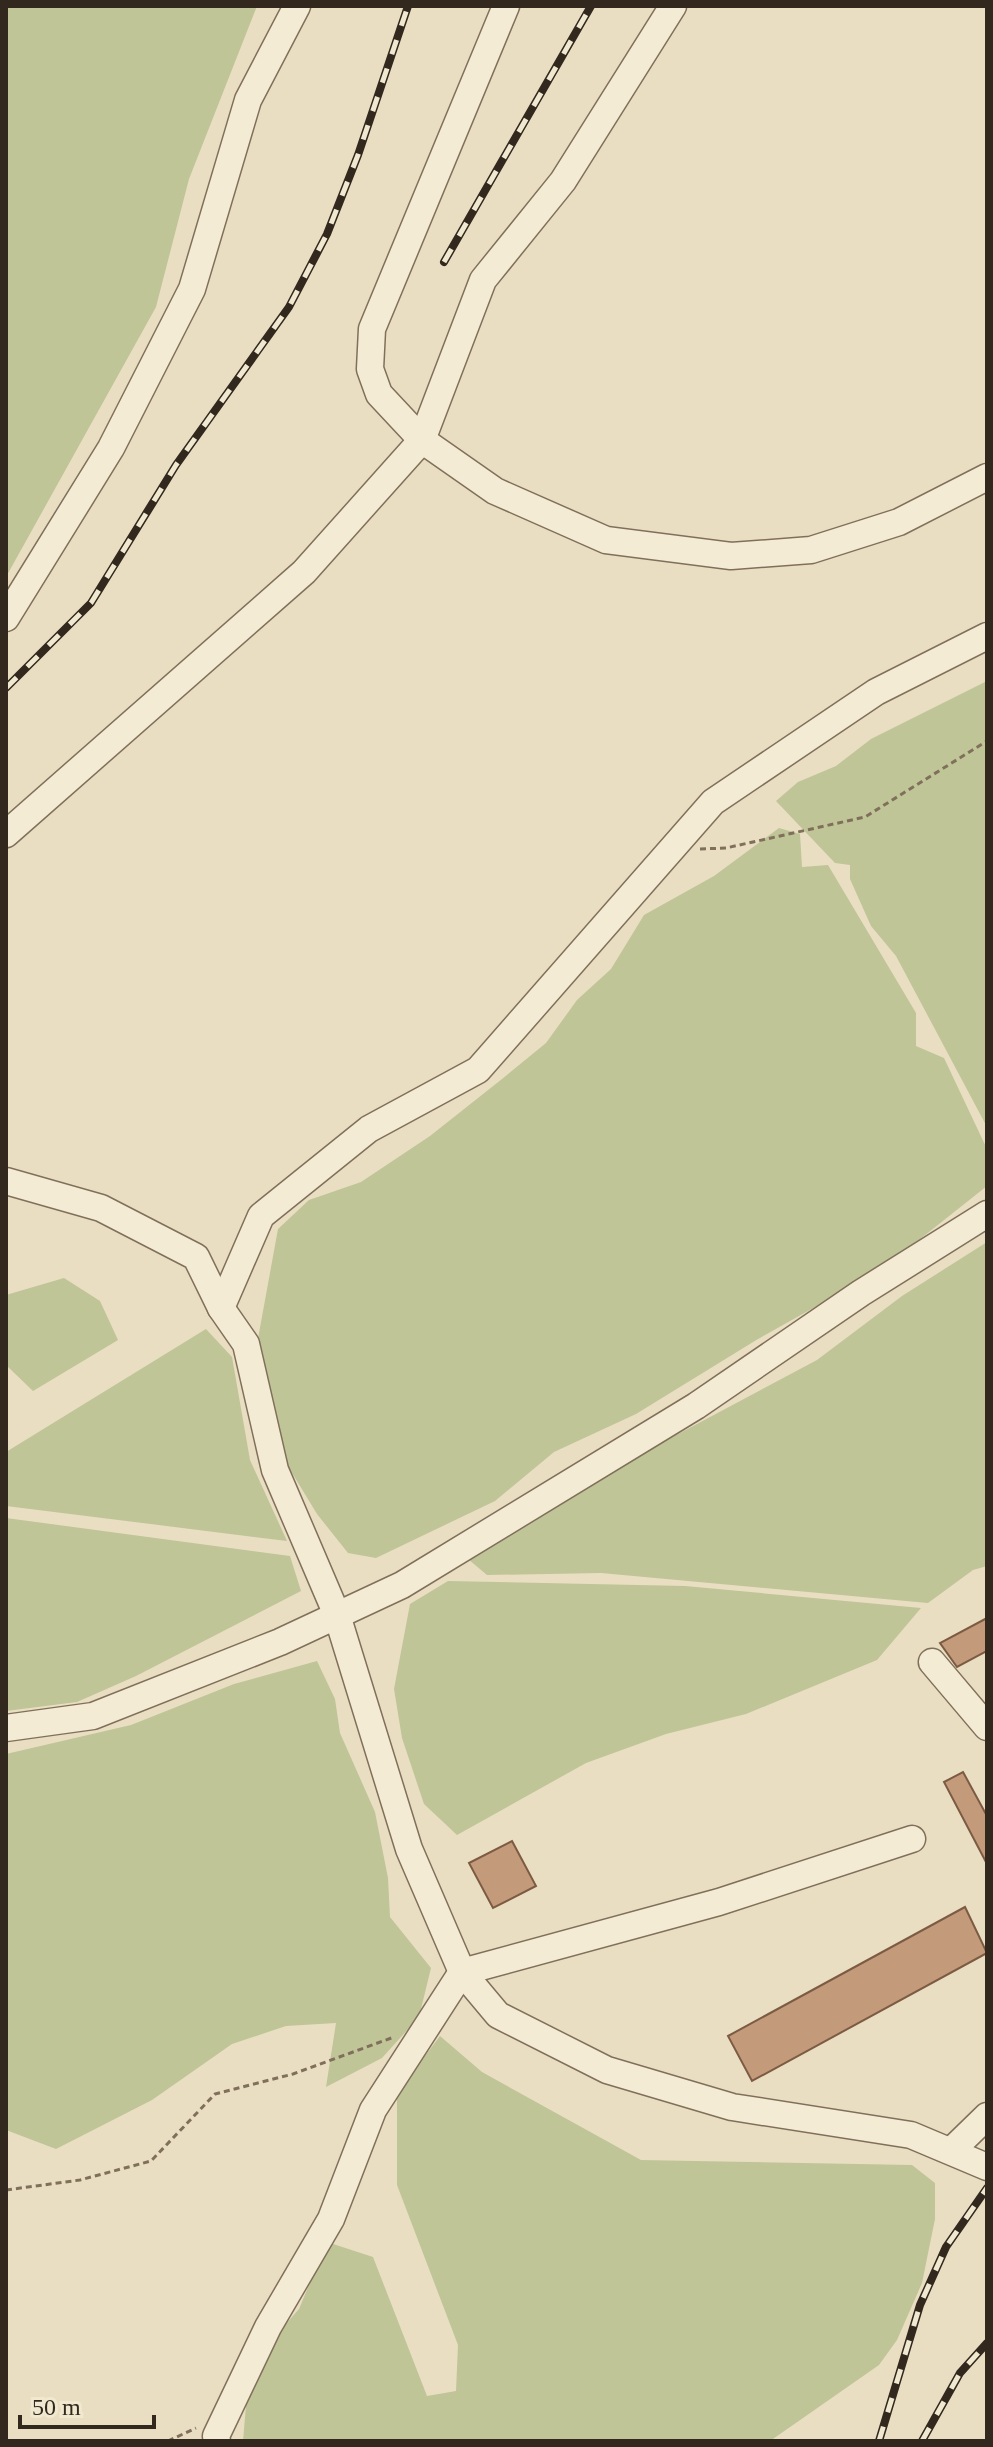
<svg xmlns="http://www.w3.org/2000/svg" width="993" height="2447" font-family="'Times New Roman',serif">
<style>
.green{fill:#bfc597}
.building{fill:#c39b7b;stroke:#7d5b43;stroke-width:2}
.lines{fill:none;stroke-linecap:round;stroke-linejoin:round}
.minor-casing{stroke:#80705b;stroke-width:29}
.path{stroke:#80705b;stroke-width:3;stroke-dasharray:6 4;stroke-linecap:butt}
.minor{stroke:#f4ebd4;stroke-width:26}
.rail-casing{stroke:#32281e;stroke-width:8}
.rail{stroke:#f1e8d0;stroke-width:5;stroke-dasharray:15;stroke-linecap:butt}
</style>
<rect width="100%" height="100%" fill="#e9dec2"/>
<g class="green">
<path d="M 6,6 L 257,6 L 189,179 L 156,307 L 6,577 Z"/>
<path d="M 987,681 L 987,1127 L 896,956 L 871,926 L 850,879 L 850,865 L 835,863 L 776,801 L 798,782 L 836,766 L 871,739 Z"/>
<path d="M 779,828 L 800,834 L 802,867 L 828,865 L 916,1013 L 916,1046 L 944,1058 L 987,1149 L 987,1186 L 881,1270 L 758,1339 L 636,1414 L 554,1452 L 495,1501 L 376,1558 L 348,1553 L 317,1514 L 286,1463 L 257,1344 L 278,1229 L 309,1200 L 361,1182 L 430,1136 L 502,1079 L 546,1043 L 577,1000 L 611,969 L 644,915 L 714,876 Z"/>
<path d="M 987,1242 L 987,1566 L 973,1570 L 928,1603 L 601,1573 L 487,1575 L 468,1559 L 605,1473 L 817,1360 L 902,1296 Z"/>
<path d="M 64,1278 L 100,1301 L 118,1340 L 33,1391 L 6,1365 L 6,1295 Z"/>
<path d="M 206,1329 L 232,1357 L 250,1460 L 287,1541 L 6,1506 L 6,1452 Z"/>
<path d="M 6,1518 L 290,1556 L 301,1591 L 136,1676 L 77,1702 L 6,1711 Z"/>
<path d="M 448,1581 L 685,1586 L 921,1608 L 877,1660 L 746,1714 L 666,1734 L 586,1763 L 457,1835 L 424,1804 L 402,1738 L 394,1689 L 410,1604 Z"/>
<path d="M 317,1661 L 335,1699 L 340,1733 L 375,1812 L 388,1878 L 390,1917 L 431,1968 L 419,2017 L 382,2058 L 326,2087 L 336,2023 L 286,2026 L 232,2044 L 152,2100 L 56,2149 L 6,2130 L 6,1754 L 131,1725 L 234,1684 Z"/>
<path d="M 440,2036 L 482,2072 L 641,2160 L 912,2165 L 935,2183 L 935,2219 L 922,2283 L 897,2340 L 879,2365 L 770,2441 L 243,2441 L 248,2382 L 256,2358 L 299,2309 L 327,2242 L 373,2257 L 427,2396 L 456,2391 L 458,2345 L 397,2185 L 397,2093 Z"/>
</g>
<g class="building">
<path d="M 987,1618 L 987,1651 L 957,1667 L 940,1643 Z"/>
<path d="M 963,1772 L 987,1816 L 987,1864 L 944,1782 Z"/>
<path d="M 512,1841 L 536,1886 L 493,1908 L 469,1863 Z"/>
<path d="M 965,1907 L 987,1953 L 752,2081 L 728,2036 Z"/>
</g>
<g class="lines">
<g class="minor-casing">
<g id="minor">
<path d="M 506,6 L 372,329 L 370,369 L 379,394 L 422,440 L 495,491 L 606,540 L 731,556 L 811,550 L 899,522 L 987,477"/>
<path d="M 6,618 L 111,448 L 192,289 L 248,100 L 297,6"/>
<path d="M 6,834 L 304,572 L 422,440 L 483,280 L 563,181 L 673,6"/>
<path d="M 6,1181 L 101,1208 L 196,1257 L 221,1308 L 246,1344 L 275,1470 L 337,1615 L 409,1849 L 462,1972 L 498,2015 L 607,2070 L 732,2107 L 911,2135 L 987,2167"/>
<path d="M 221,1308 L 261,1216 L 369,1129 L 478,1070 L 713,802 L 876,692 L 987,636"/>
<path d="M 932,1662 L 987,1727"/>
<path d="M 6,1728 L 93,1716 L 280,1642 L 402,1585 L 696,1406 L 861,1293 L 987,1214"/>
<path d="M 951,2151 L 987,2116"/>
<path d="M 217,2441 L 216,2436 L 268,2327 L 331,2219 L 373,2110 L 462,1972 L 719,1902 L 912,1839"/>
</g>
</g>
<g class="path">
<path d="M 700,849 L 726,848 L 865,817 L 987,741"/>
<path d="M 6,2190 L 80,2180 L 151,2161 L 215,2094 L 293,2074 L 394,2037"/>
<path d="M 168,2441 L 196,2428"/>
</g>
<use href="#minor" class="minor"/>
<g class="rail-casing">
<g id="rail">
<path d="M 444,262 L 591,6"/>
<path d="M 6,688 L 91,603 L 176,465 L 289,307 L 327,234 L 358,155 L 408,6"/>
<path d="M 879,2441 L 920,2305 L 946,2247 L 987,2188"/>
<path d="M 922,2441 L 960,2373 L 987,2343"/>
</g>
</g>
<use href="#rail" class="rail"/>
</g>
<rect width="993" height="2447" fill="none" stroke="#32281e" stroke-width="16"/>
<path d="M20 2415v12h134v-12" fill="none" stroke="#32281e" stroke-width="4"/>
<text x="32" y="2415" font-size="24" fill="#32281e" stroke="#f1e8d0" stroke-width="6" paint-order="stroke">50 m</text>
</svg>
